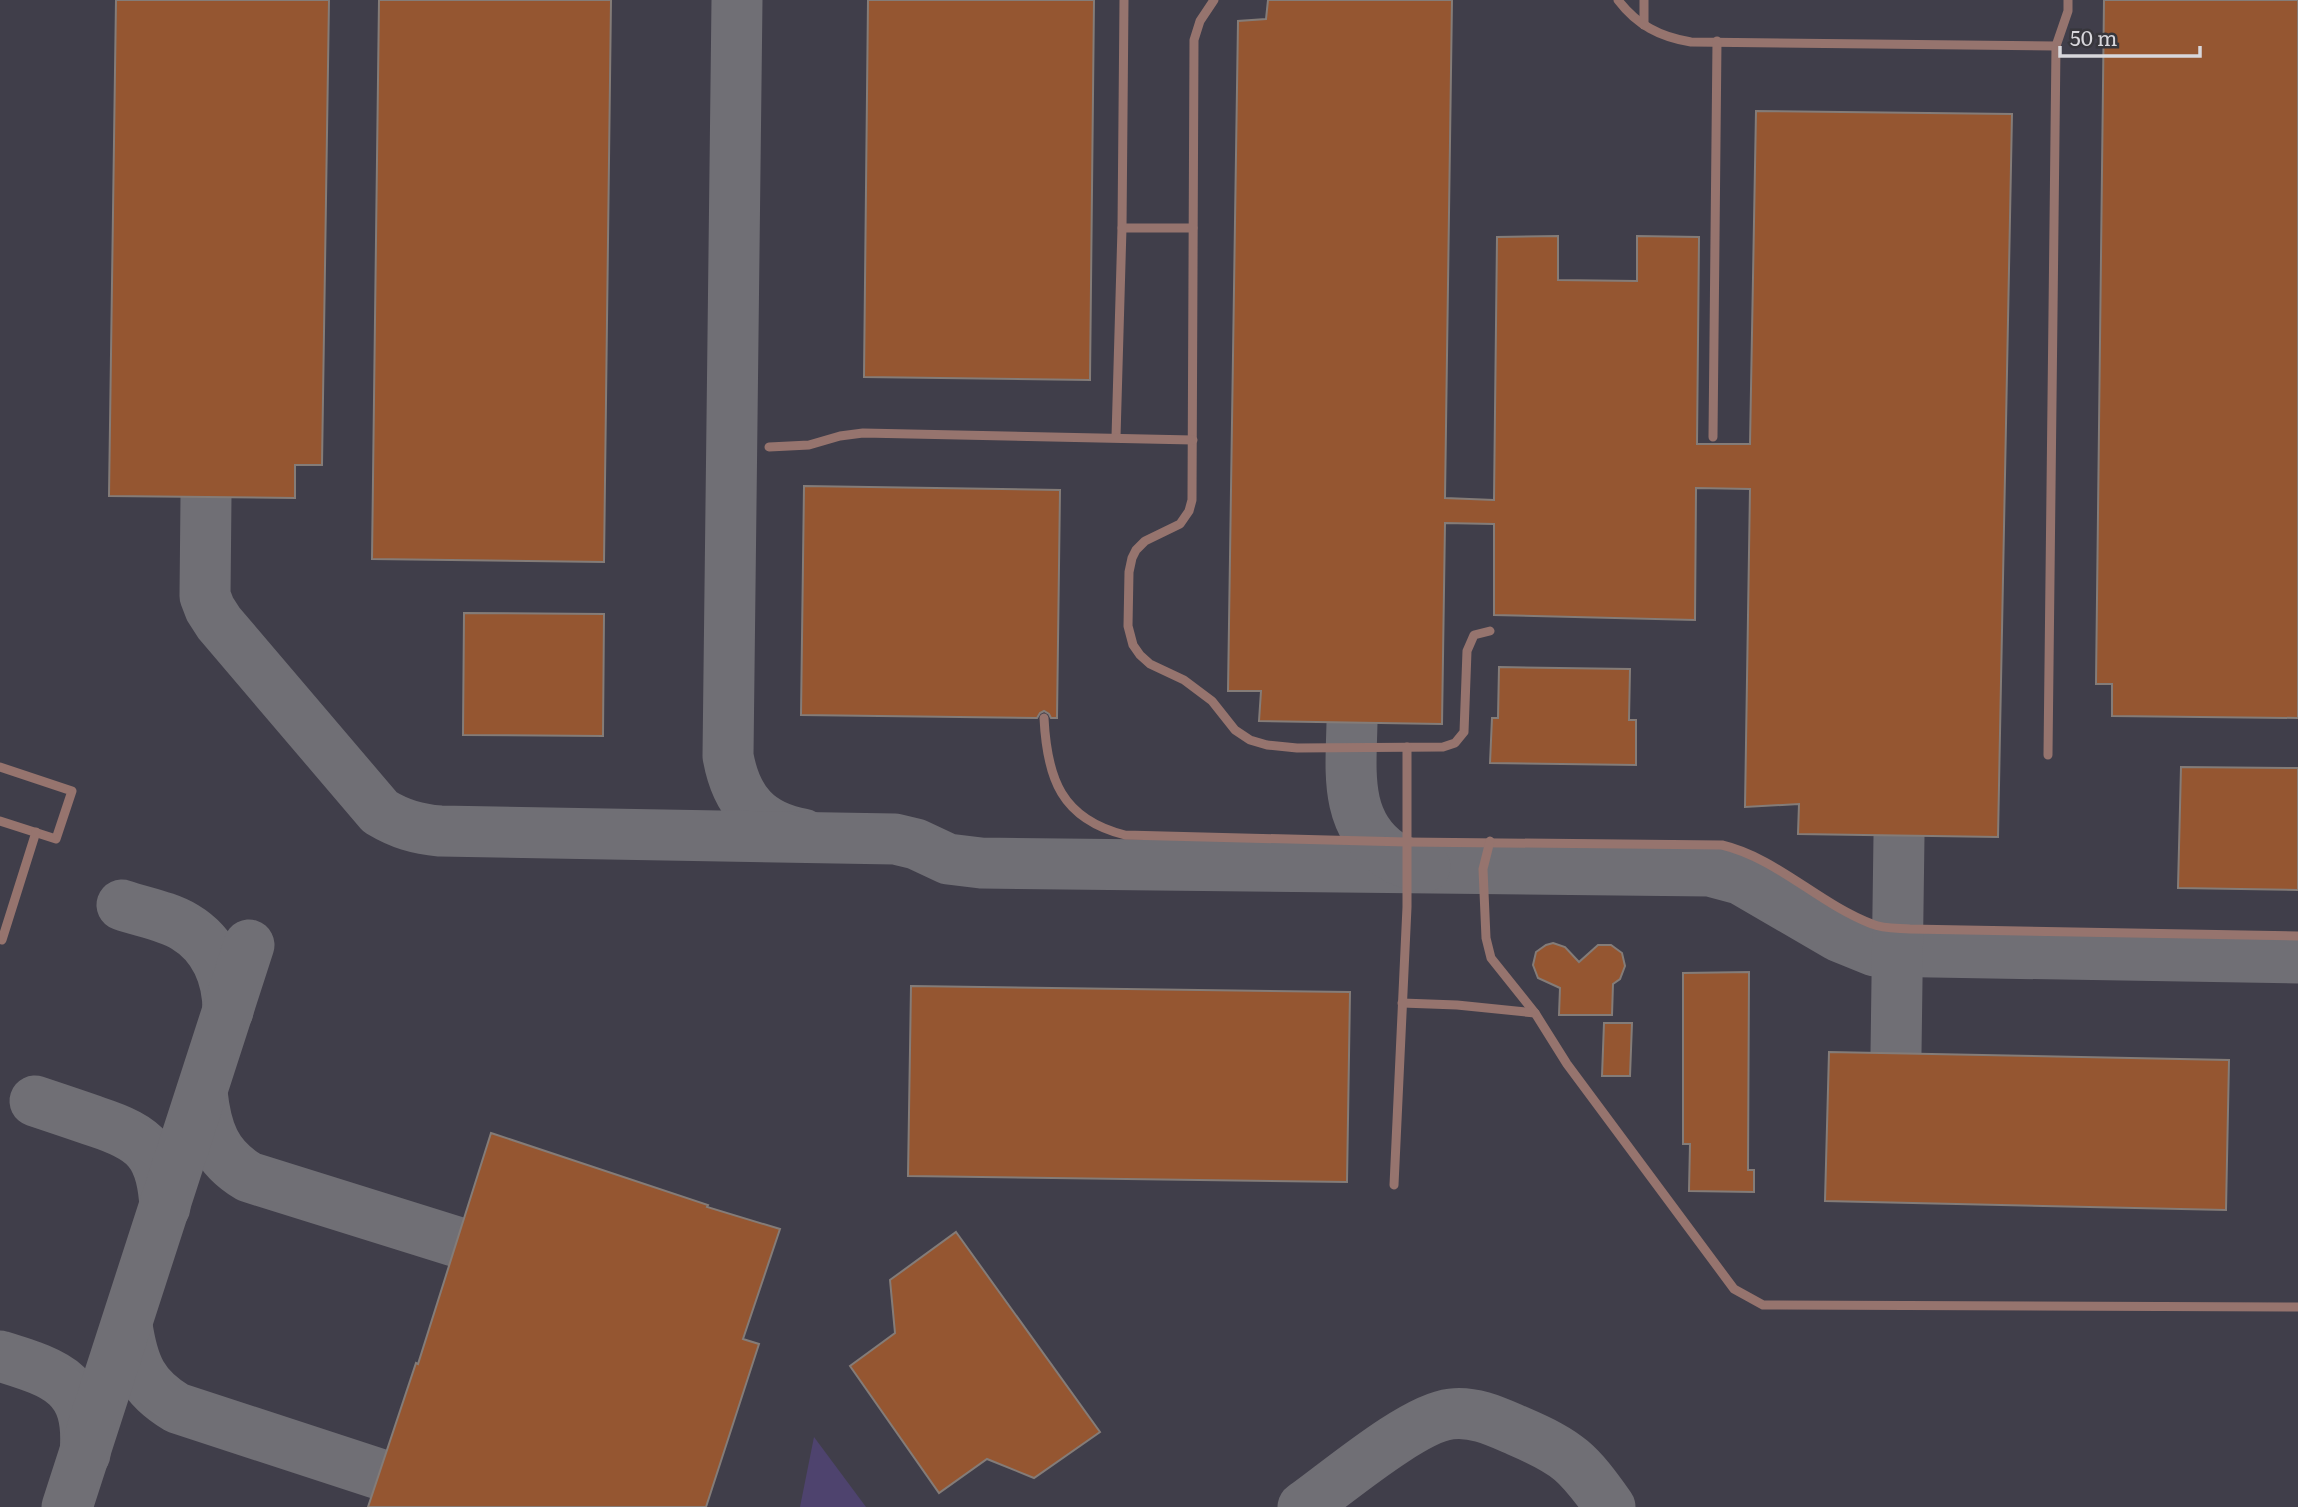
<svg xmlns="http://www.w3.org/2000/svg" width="2298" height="1507" font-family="Literata,serif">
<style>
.built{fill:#403e4a}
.green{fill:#4e436e}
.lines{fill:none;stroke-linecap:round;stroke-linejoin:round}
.taxiway{stroke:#706f75;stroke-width:51}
.building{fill:#955631;stroke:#847c78;stroke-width:2}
.service{stroke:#96746e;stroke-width:9}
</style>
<rect width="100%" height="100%" fill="#37363c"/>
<rect class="built" x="0" y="0" width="2298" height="1507"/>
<path class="green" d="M 814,1437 L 866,1507 L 800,1507 Z"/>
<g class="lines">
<g class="taxiway">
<path d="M 737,0 L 728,756 C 736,801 758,826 803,834"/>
<path d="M 206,497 L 205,596 L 210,609 L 219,623 L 380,812 C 400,824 417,829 440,831 L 895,839 L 916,844 L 948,859 L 981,863 L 1710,871 L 1740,879 L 1838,936 L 1875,951 L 2298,958"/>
<path d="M 1352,723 C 1351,771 1344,823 1389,854 C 1400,861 1412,866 1425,867"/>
<path d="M 122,905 C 142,912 167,916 185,927 C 215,945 228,977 228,1011"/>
<path d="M 1896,1053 L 1899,836"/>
<path d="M 202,1092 C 206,1130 215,1157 249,1177 L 457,1242"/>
<path d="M 35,1101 C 56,1108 77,1115 97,1122 C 146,1138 162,1153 165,1207"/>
<path d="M 127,1325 C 133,1365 142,1387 177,1408 L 379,1474"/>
<path d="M 0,1356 C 58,1374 91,1384 85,1454"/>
<path d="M 67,1507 L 249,945"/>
<path d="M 1303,1507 C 1337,1483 1413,1418 1451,1414 C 1475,1411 1497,1422 1518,1431 C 1569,1453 1578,1462 1610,1507"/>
</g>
</g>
<g class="building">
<path d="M 116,0 L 329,0 L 322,465 L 295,465 L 295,498 L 109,496 Z"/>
<path d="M 379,0 L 611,0 L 604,562 L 372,559 Z"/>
<path d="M 868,0 L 1094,0 L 1090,380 L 864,377 Z"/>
<path d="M 1268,0 L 1452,0 L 1445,498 L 1494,500 L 1497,237 L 1558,236 L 1558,280 L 1637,281 L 1637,236 L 1699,237 L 1697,444 L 1750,444 L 1756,111 L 2012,114 L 1998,837 L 1798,834 L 1799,804 L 1745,807 L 1750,489 L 1696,488 L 1695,620 L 1494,615 L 1494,524 L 1445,523 L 1442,724 L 1259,721 L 1261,691 L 1228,691 L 1238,21 L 1266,19 Z"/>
<path d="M 2104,0 L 2298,0 L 2298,718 L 2112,716 L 2112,684 L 2096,684 Z"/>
<path d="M 804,486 L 1060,490 L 1057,718 L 1051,718 L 1049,714 L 1044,711 L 1040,713 L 1037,718 L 801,715 Z"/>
<path d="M 464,613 L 604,614 L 603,736 L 463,735 Z"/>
<path d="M 1499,667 L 1630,669 L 1629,720 L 1636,720 L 1636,765 L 1490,763 L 1492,718 L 1498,718 Z"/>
<path d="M 2181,767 L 2298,768 L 2298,890 L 2178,888 Z"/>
<path d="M 1553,943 L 1565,947 L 1579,962 L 1598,945 L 1611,945 L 1622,953 L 1625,966 L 1620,979 L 1613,984 L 1612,1015 L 1559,1015 L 1560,988 L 1538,978 L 1533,965 L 1536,952 L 1546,945 Z"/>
<path d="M 1749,972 L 1748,1170 L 1754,1170 L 1754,1192 L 1689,1191 L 1690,1144 L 1683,1144 L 1683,973 Z"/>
<path d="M 911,986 L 1350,992 L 1347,1182 L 908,1176 Z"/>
<path d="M 1604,1023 L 1632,1023 L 1630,1076 L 1602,1076 Z"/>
<path d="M 1829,1052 L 2229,1060 L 2226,1210 L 1825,1201 Z"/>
<path d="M 491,1133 L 708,1205 L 707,1207 L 780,1229 L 743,1339 L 759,1344 L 706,1507 L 368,1507 L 416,1363 L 418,1364 Z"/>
<path d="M 956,1232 L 1100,1432 L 1034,1478 L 987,1459 L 939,1493 L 850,1366 L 895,1333 L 890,1280 Z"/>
</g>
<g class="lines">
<g class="service">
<path d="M 1214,0 L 1200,21 L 1194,40 L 1192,500 L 1189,511 L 1180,524 L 1145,541 L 1136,550 L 1132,558 L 1129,572 L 1128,626 L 1133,645 L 1140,655 L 1150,664 L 1184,680 L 1212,701 L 1235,730 L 1250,740 L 1267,745 L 1297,748 L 1443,747 L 1455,743 L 1464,732 L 1467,651 L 1474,635 L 1490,631"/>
<path d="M 1618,0 C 1637,25 1660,37 1691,42 L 2056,46"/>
<path d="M 1644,25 L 1644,0"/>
<path d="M 1122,228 L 1193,228"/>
<path d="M 1116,437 L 1122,228 L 1124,0"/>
<path d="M 1713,437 L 1717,41"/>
<path d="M 769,447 L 809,445 L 840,436 L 863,433 L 1193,440"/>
<path d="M 1044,718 C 1047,778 1061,819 1125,835 L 1406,842 L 1722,845 C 1777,858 1819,904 1872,924 C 1883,929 1898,928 1910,929 L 2298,936"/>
<path d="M 2048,755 L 2056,46 L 2068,11 L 2068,0"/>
<path d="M 0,767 L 72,791 L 56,839 L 0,821"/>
<path d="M 1490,841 L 1483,869 L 1486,938 L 1491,958 L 1535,1013 L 1567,1064 L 1734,1289 L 1763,1305 L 2298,1307"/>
<path d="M 2,940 L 36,832"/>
<path d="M 1402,1003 L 1457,1005 L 1535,1013"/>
<path d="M 1394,1185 L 1407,907 L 1407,747"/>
</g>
</g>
<path d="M2060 46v10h140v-10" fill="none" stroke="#d8d7dc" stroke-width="3.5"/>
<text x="2070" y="46" font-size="21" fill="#d8d7dc" stroke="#37363c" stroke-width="5" paint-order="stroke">50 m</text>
</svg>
